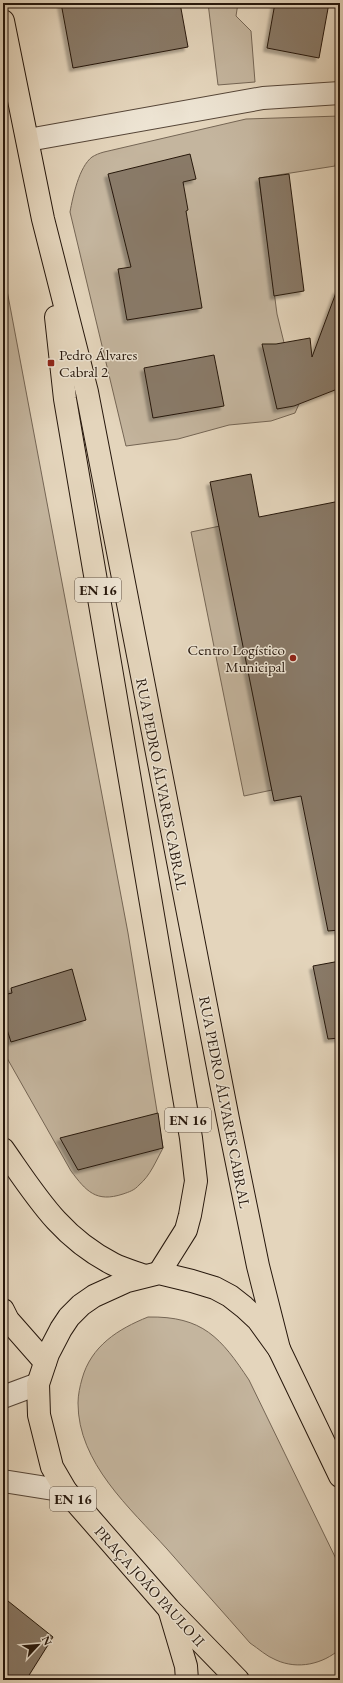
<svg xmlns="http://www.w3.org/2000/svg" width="343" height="1683" font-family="'EB Garamond',serif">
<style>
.green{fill:#c4b59e;stroke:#756655}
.building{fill:#897a68;stroke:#26170c;filter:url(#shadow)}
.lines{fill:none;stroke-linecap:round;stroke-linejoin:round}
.minor-casing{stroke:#564638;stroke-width:24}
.major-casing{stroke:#26170c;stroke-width:24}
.minor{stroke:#ede4d3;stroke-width:22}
.major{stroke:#e4d5bc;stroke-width:22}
.poi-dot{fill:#8f2418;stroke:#ede4d3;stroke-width:1.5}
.labels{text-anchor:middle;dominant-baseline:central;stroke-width:3;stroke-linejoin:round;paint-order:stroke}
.shield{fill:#ede4d3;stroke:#625448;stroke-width:1}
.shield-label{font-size:14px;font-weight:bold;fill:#26170c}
.poi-label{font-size:15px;fill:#26170c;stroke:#ede4d3;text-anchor:start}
.street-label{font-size:15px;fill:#26170c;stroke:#ede4d3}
</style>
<defs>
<filter id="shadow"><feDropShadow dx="-3.5" dy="3.5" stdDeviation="1" flood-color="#0004"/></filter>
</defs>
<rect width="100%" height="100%" fill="#e4d5bc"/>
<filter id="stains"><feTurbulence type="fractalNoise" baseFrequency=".005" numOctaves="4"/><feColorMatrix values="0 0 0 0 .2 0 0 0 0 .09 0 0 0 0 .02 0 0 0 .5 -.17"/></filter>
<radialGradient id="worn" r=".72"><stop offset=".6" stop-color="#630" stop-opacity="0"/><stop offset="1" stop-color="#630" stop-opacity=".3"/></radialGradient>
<g class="green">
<path d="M 208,3 L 238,3 L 236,16 L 251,31 L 255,82 L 218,85 Z"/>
<path d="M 340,116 L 340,156 L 336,158 L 335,166 L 259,178 L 277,314 L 299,404 L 295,413 L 271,421 L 229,425 L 178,439 L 126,446 L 70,212 C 73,196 79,167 92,157 C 95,155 100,153 104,152 L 246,119 Z"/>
<path d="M 3,269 L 128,933 L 163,1148 C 156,1161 150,1176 139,1185 C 135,1190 129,1192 123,1194 C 96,1203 86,1191 71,1171 L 3,1051 Z"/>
<path d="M 220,526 L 272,790 L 244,796 L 191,532 Z"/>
<path d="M 148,1317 C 203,1316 221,1338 249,1380 L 340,1567 L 340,1649 C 323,1664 298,1670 276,1660 C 266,1656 259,1649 250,1643 C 223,1612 195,1581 167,1549 C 130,1508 78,1463 78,1403 C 78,1395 80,1386 82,1379 C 91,1346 118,1329 148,1317 Z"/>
</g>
<g class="building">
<path d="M 61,3 L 180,3 L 188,47 L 73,68 Z"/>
<path d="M 275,3 L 329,3 L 319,58 L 267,48 Z"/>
<path d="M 190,154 L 196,179 L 183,182 L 188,210 L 186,211 L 202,308 L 127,320 L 118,269 L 131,267 L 108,174 Z"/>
<path d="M 289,174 L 304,291 L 274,296 L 259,178 Z"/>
<path d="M 337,290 L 340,290 L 340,388 L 294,406 L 277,409 L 262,344 L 276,344 L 310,338 L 312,357 Z"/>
<path d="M 214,355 L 224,406 L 153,418 L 144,368 Z"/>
<path d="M 251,474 L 259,517 L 340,501 L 340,930 L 328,931 L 301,796 L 274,801 L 210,482 Z"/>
<path d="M 340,961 L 340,1038 L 328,1039 L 313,966 Z"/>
<path d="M 72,969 L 86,1020 L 11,1042 L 3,1017 L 3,995 L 12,993 L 11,988 Z"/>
<path d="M 158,1113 L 163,1148 L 78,1170 L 60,1138 Z"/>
<path d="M 3,1597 L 53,1637 L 26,1680 L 3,1680 Z"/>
</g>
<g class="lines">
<g class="minor-casing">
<g id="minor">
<path d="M 28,140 L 263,98 L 340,93"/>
<path d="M 3,1397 L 38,1384"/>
<path d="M 3,1481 L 66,1491"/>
</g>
</g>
<g class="major-casing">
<g id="major">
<path d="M 3,21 L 43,219 L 87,392 L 228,1119 L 258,1266 L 279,1349"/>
<path d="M 56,317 L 65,399 L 191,1138 L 196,1181 L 190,1215 L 186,1230 L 159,1273"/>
<path d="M 3,1149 C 36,1196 60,1237 113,1264 C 123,1269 134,1272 145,1276"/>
<path d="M 3,1310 L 8,1320 L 45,1362"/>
<path d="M 170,1612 L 186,1666 L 187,1680"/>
<path d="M 238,1680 L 169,1609 L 66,1491 L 52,1467 L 39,1415 L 38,1384 L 48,1354 L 61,1329 L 69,1317 L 81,1305 L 94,1296 L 127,1281 L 159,1273 L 192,1281 L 215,1288 L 230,1296 L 244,1307 L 258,1320 L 279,1349 L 340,1476"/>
</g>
</g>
<use href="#minor" class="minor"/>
<use href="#major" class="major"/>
</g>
<g class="poi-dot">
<rect x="47" y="359" width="8" height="8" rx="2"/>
<circle cx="293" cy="658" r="4"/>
</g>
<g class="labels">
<g class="shield">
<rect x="75" y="578" width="46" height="24" rx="3"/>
<rect x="165" y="1108" width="46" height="24" rx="3"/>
<rect x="50" y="1487" width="46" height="24" rx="3"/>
</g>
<g class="shield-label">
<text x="98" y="590">EN 16</text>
<text x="188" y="1120">EN 16</text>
<text x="73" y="1499">EN 16</text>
</g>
<g class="poi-label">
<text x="59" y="354">Pedro Álvares<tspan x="59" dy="17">Cabral 2</tspan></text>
<text x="285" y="649" text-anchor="end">Centro Logístico<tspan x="285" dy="17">Municipal</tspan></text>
</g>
<g class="street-label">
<text transform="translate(162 784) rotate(79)">RUA PEDRO ÁLVARES CABRAL</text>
<text transform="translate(225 1102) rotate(79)">RUA PEDRO ÁLVARES CABRAL</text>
<text transform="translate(150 1586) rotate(48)">PRAÇA JOÃO PAULO II</text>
</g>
</g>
<rect width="343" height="1683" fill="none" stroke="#e4d5bc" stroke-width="16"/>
<rect x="4" y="4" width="335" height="1675" fill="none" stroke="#26170c" stroke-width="2"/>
<rect x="8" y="8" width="327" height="1667" fill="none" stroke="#26170c"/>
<g transform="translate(38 1645) rotate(64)" stroke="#ede4d3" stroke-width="3" paint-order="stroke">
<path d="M0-3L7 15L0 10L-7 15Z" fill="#26170c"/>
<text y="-6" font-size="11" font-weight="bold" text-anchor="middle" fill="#26170c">N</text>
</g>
<rect width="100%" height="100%" filter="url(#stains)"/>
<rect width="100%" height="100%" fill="url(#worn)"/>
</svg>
